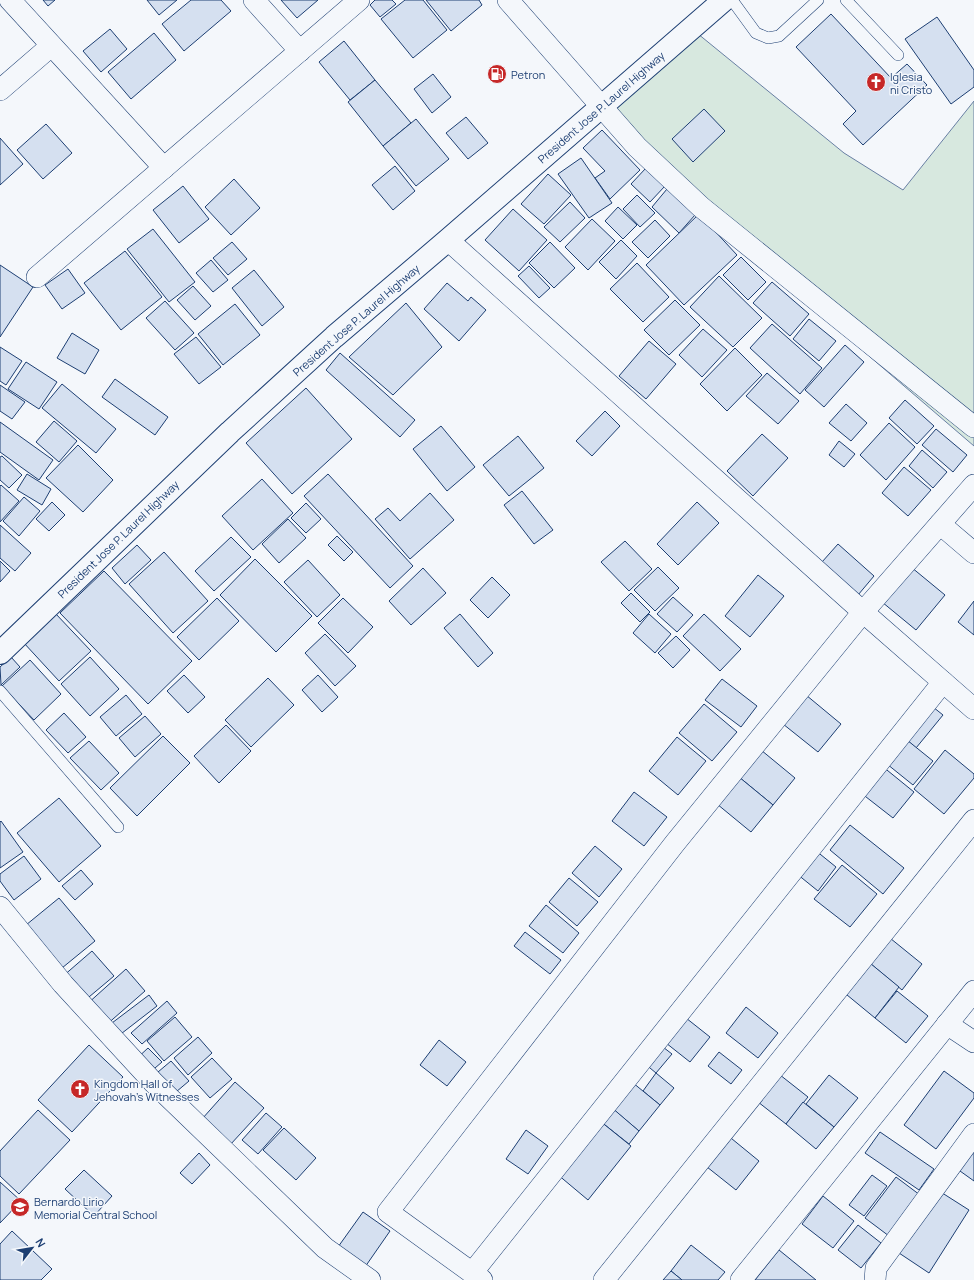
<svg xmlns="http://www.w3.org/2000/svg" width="974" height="1280" font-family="Manrope,sans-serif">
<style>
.green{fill:#d7e8df;stroke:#687fa3}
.building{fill:#d5e0f0;stroke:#1d3f73}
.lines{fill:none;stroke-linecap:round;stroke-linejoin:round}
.lane-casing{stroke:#1d3f73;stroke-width:12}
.street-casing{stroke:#1d3f73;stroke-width:22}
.highway-casing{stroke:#1d3f73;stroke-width:24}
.lane{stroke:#f4f7fb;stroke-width:11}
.street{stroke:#f4f7fb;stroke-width:21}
.highway{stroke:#f4f7fb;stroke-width:22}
.labels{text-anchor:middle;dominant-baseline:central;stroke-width:3;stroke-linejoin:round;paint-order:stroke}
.poi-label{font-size:11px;fill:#1d3f73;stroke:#f4f7fb;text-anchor:start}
.street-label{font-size:11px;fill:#1d3f73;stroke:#f4f7fb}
</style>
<rect width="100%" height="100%" fill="#f4f7fb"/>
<path class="green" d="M 692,29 L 844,153 L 903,190 L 974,101 L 974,446 L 812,307 L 602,106 Z"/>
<g class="building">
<path d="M 43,0 L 55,0 L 48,6 Z"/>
<path d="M 147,0 L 177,0 L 159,15 Z"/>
<path d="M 191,0 L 221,0 L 231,11 L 184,51 L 162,24 Z"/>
<path d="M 281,0 L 318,0 L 297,18 Z"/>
<path d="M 375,0 L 392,0 L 396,4 L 380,17 L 370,5 Z"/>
<path d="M 405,0 L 423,0 L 447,30 L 413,58 L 381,19 Z"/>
<path d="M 426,0 L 479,0 L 482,5 L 451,31 Z"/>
<path d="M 831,14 L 891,78 L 907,64 L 927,85 L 863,145 L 843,124 L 856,111 L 796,47 Z"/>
<path d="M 937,17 L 974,70 L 974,87 L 951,104 L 905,39 Z"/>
<path d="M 110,29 L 127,49 L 101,72 L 83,51 Z"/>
<path d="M 154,33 L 176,60 L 131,99 L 108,72 Z"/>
<path d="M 344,41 L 375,80 L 350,100 L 319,62 Z"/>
<path d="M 433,74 L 451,97 L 432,113 L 414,89 Z"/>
<path d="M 375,80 L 411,123 L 383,146 L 348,102 Z"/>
<path d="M 704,109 L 725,131 L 693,162 L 672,139 Z"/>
<path d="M 466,117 L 488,143 L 468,159 L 446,133 Z"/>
<path d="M 416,119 L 449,159 L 416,186 L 383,146 Z"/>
<path d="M 46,124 L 72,153 L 43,179 L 17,150 Z"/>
<path d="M 602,130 L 640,170 L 610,199 L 595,178 L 605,171 L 583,148 Z"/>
<path d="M 0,138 L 23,164 L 0,185 Z"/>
<path d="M 581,158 L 612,203 L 589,218 L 558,174 Z"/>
<path d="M 395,166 L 415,191 L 393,210 L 372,185 Z"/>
<path d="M 646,168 L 665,186 L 650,202 L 631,184 Z"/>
<path d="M 548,174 L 571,195 L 544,224 L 521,204 Z"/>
<path d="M 234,179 L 260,208 L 231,235 L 205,207 Z"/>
<path d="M 183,186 L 209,219 L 179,243 L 153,210 Z"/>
<path d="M 667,189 L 695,215 L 679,233 L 652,207 Z"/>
<path d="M 637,195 L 655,213 L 640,227 L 623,209 Z"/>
<path d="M 570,202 L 585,218 L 560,242 L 544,227 Z"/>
<path d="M 618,207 L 637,225 L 623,239 L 605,221 Z"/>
<path d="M 513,209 L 547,240 L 519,271 L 485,240 Z"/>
<path d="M 699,214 L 737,255 L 684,305 L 646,265 Z"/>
<path d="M 592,219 L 615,241 L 588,270 L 565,247 Z"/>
<path d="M 655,220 L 670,236 L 648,258 L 632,242 Z"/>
<path d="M 153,229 L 195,282 L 169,302 L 127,249 Z"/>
<path d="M 621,240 L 637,256 L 616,279 L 599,262 Z"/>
<path d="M 232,242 L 247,259 L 228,275 L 213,258 Z"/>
<path d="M 550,242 L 575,268 L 554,288 L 529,263 Z"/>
<path d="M 125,251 L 162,297 L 121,330 L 84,283 Z"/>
<path d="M 741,257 L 766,282 L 748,300 L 723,275 Z"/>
<path d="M 211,260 L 228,280 L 213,292 L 196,273 Z"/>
<path d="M 637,263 L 669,297 L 643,322 L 610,289 Z"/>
<path d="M 0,265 L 33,287 L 0,337 Z"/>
<path d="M 529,266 L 550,288 L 539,298 L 518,276 Z"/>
<path d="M 68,269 L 85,293 L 62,309 L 45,285 Z"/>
<path d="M 254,270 L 284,307 L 262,326 L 232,288 Z"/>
<path d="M 719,276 L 762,318 L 733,347 L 690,307 Z"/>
<path d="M 772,282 L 809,314 L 790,336 L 753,303 Z"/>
<path d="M 447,283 L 468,301 L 471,297 L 486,310 L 459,341 L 424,309 Z"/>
<path d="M 193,286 L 211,306 L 195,320 L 177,300 Z"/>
<path d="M 675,300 L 700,325 L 669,355 L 644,330 Z"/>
<path d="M 165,301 L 194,333 L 175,350 L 146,318 Z"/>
<path d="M 406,303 L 442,347 L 393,395 L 349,357 Z"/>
<path d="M 235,304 L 260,335 L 223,365 L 198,334 Z"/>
<path d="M 809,319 L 836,341 L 819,361 L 793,339 Z"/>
<path d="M 772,324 L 822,368 L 800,394 L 750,348 Z"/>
<path d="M 703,329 L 727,350 L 702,377 L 679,355 Z"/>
<path d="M 72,333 L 99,350 L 85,374 L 57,358 Z"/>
<path d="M 196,337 L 221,367 L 199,384 L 174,354 Z"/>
<path d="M 649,341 L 676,364 L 646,399 L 619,376 Z"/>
<path d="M 845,345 L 864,362 L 824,407 L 805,390 Z"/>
<path d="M 0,347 L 22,361 L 6,385 L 0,381 Z"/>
<path d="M 735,348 L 762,375 L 727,411 L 700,384 Z"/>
<path d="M 340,353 L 415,420 L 400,437 L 326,370 Z"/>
<path d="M 26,362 L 57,382 L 39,409 L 8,389 Z"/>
<path d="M 767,373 L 799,401 L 778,424 L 746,396 Z"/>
<path d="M 115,379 L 168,417 L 155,435 L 102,397 Z"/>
<path d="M 62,384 L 116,429 L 96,453 L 42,408 Z"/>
<path d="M 0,385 L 25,402 L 12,419 L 0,411 Z"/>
<path d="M 306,388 L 352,439 L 292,494 L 246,443 Z"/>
<path d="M 905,400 L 934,426 L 917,444 L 889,418 Z"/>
<path d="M 846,404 L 867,423 L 851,441 L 829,423 Z"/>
<path d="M 605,411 L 620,426 L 592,456 L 576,441 Z"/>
<path d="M 54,421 L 77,441 L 59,462 L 36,442 Z"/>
<path d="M 0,422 L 53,460 L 39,480 L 0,452 Z"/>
<path d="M 889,423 L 915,447 L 886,480 L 860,455 Z"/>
<path d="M 441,426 L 475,467 L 447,491 L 413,449 Z"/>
<path d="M 936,429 L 967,455 L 953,472 L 922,445 Z"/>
<path d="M 762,434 L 788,458 L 753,496 L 727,471 Z"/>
<path d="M 518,436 L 544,468 L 509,496 L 483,465 Z"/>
<path d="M 839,441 L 855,454 L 844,467 L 829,455 Z"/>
<path d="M 78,445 L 113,480 L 83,512 L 46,478 Z"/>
<path d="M 922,450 L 947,472 L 933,488 L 909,466 Z"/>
<path d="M 2,456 L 22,475 L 9,488 L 0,480 L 0,457 Z"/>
<path d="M 904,467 L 931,490 L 908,516 L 882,493 Z"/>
<path d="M 27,474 L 51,489 L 42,505 L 17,490 Z"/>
<path d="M 328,474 L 413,566 L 390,588 L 304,496 Z"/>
<path d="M 262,479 L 293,513 L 253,550 L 222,516 Z"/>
<path d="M 1,485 L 19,501 L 0,522 L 0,486 Z"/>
<path d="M 522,491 L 553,530 L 534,544 L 504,505 Z"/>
<path d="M 430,493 L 454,520 L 410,559 L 375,519 L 388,508 L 400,521 Z"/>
<path d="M 24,497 L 40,511 L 19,536 L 3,521 Z"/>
<path d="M 52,502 L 65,515 L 49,531 L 36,519 Z"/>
<path d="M 697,502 L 719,523 L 678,565 L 657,544 Z"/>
<path d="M 306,503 L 321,519 L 306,533 L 291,518 Z"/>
<path d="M 288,519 L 306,538 L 279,563 L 262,544 Z"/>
<path d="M 0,525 L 31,553 L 15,571 L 0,558 Z"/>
<path d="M 337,536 L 353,552 L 344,561 L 328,545 Z"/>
<path d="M 231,537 L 251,557 L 214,591 L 195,571 Z"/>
<path d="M 625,541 L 652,569 L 629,591 L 601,562 Z"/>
<path d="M 838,544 L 874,576 L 858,595 L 822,562 Z"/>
<path d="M 137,545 L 151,560 L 125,584 L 112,568 Z"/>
<path d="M 164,552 L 208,601 L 173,633 L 129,584 Z"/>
<path d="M 255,559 L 312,616 L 276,652 L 220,595 Z"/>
<path d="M 308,560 L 340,595 L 317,617 L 284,582 Z"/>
<path d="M 0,561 L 10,571 L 0,582 Z"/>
<path d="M 658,567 L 679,588 L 655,611 L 634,590 Z"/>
<path d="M 911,567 L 945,595 L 916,630 L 882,602 Z"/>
<path d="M 423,568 L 446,593 L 411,625 L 389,601 Z"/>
<path d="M 104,571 L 192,661 L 148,704 L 60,613 Z"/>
<path d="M 758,575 L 784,596 L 750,637 L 725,616 Z"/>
<path d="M 492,577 L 510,595 L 488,618 L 470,600 Z"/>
<path d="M 631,593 L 650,612 L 640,622 L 621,603 Z"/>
<path d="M 673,597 L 693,615 L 677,632 L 657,614 Z"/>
<path d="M 217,598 L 239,621 L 199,660 L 177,637 Z"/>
<path d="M 343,598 L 373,627 L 348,653 L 318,623 Z"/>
<path d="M 974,601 L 974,635 L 958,622 Z"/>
<path d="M 55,613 L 91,651 L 59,681 L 23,642 Z"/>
<path d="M 460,614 L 493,653 L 478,667 L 444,628 Z"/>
<path d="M 649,614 L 671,634 L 655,653 L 633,633 Z"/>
<path d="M 704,614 L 741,649 L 720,671 L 683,636 Z"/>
<path d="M 325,634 L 356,666 L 335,686 L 305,653 Z"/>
<path d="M 676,636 L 690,650 L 673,668 L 658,653 Z"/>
<path d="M 11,657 L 20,667 L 1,685 L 0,667 Z"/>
<path d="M 90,657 L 119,689 L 90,716 L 61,684 Z"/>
<path d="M 30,660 L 61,694 L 34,720 L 2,686 Z"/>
<path d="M 184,675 L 205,697 L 188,713 L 167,691 Z"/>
<path d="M 318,675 L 338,697 L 322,712 L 302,690 Z"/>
<path d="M 268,678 L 294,705 L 251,747 L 225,720 Z"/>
<path d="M 722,679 L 757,706 L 741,727 L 705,700 Z"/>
<path d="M 126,695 L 142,714 L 116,736 L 100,717 Z"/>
<path d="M 806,695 L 841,724 L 818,752 L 783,724 Z"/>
<path d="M 928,703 L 943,715 L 916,748 L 902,736 Z"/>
<path d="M 704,704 L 737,732 L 712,761 L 679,733 Z"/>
<path d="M 64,713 L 86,737 L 68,753 L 46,730 Z"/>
<path d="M 145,716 L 161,734 L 135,757 L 119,738 Z"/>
<path d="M 226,725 L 251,751 L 219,783 L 194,756 Z"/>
<path d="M 163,736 L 190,763 L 137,816 L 110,788 Z"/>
<path d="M 902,736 L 933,761 L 913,785 L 882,760 Z"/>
<path d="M 677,737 L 706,761 L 678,795 L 649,771 Z"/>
<path d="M 89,741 L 119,773 L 101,790 L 70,758 Z"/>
<path d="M 761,750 L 795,778 L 773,805 L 739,777 Z"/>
<path d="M 945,750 L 974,774 L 974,778 L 944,814 L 914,789 Z"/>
<path d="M 882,766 L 914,792 L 893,818 L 861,793 Z"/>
<path d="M 739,777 L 773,805 L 751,832 L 717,804 Z"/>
<path d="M 634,792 L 667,817 L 644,846 L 612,821 Z"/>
<path d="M 59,798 L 101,846 L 59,882 L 17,833 Z"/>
<path d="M 1,821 L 23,852 L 0,868 L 0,822 Z"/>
<path d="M 850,825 L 904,868 L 883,894 L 830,850 Z"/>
<path d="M 595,846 L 622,869 L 599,897 L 572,873 Z"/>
<path d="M 815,850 L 836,867 L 818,891 L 797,874 Z"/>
<path d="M 24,856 L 41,879 L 14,900 L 0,881 L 0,874 Z"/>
<path d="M 842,865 L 877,894 L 850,927 L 814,899 Z"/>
<path d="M 81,870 L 93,884 L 75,900 L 62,886 Z"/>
<path d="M 569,878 L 598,902 L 577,926 L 549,902 Z"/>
<path d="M 59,898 L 95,941 L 62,968 L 26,925 Z"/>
<path d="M 546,905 L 579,933 L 563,953 L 529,926 Z"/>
<path d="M 525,932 L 561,960 L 550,974 L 514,946 Z"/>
<path d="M 885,934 L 922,964 L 902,990 L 865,959 Z"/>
<path d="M 92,951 L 114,976 L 83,1002 L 62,977 Z"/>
<path d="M 865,959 L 899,987 L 875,1018 L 841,990 Z"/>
<path d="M 126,969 L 145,991 L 105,1026 L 86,1005 Z"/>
<path d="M 897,991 L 928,1016 L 906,1043 L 875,1018 Z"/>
<path d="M 149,995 L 157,1006 L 117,1037 L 108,1026 Z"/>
<path d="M 167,1001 L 177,1013 L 142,1044 L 131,1033 Z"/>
<path d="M 746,1007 L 778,1033 L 758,1058 L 726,1033 Z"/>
<path d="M 175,1017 L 192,1037 L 164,1061 L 147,1041 Z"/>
<path d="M 686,1018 L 710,1037 L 690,1062 L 666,1043 Z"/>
<path d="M 198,1037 L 212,1053 L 188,1075 L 174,1058 Z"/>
<path d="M 439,1040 L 466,1062 L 447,1086 L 420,1065 Z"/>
<path d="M 659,1044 L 672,1054 L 656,1073 L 644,1063 Z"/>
<path d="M 89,1045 L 123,1077 L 72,1132 L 38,1100 Z"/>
<path d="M 148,1048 L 162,1062 L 148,1074 L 135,1060 Z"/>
<path d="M 719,1052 L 742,1070 L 731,1084 L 708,1066 Z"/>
<path d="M 212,1058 L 232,1079 L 210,1098 L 191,1077 Z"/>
<path d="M 171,1061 L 189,1081 L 176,1092 L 158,1072 Z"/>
<path d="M 775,1071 L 808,1097 L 786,1124 L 753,1098 Z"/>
<path d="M 944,1071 L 974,1093 L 974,1098 L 936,1149 L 904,1125 Z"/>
<path d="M 656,1073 L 674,1088 L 660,1105 L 643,1091 Z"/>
<path d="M 829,1075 L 858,1098 L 834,1127 L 806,1104 Z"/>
<path d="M 627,1078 L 660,1105 L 639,1131 L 607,1104 Z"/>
<path d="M 235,1082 L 264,1108 L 230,1145 L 202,1119 Z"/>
<path d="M 803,1102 L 834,1127 L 816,1149 L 786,1124 Z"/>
<path d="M 611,1107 L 639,1131 L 629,1144 L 600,1121 Z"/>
<path d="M 38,1110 L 70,1140 L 19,1194 L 0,1176 L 0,1151 Z"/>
<path d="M 266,1113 L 282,1127 L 258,1154 L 242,1140 Z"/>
<path d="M 600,1121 L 631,1146 L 588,1200 L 557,1174 Z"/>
<path d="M 284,1128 L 316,1158 L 296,1180 L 263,1150 Z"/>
<path d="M 526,1130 L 548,1146 L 528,1174 L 506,1159 Z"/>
<path d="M 880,1132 L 934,1169 L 919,1190 L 865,1153 Z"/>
<path d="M 726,1134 L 759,1161 L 736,1190 L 702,1163 Z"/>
<path d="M 974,1141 L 974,1181 L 953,1166 Z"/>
<path d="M 199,1153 L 210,1165 L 192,1184 L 180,1173 Z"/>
<path d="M 84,1170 L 112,1196 L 94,1216 L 65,1189 Z"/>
<path d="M 872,1175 L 887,1186 L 864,1216 L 849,1205 Z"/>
<path d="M 896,1177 L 920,1195 L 889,1236 L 865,1218 Z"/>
<path d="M 0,1182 L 21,1201 L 0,1223 Z"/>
<path d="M 936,1189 L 969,1210 L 929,1273 L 896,1251 Z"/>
<path d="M 823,1196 L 854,1221 L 833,1248 L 802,1224 Z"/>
<path d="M 363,1212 L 390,1231 L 365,1267 L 338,1247 Z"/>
<path d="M 858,1225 L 881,1243 L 861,1268 L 838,1250 Z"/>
<path d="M 12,1231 L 52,1269 L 41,1280 L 0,1280 L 0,1244 Z"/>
<path d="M 691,1245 L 725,1272 L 718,1280 L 682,1280 L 671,1271 Z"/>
<path d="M 779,1250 L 816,1280 L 755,1280 Z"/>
<path d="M 671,1271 L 682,1280 L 663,1280 Z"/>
</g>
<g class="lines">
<g class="lane-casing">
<g id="lane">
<path d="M 732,0 L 756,33 L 768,38 L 779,36 L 818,0"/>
<path d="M 846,0 L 898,55"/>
<path d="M 0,691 L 118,827"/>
</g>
</g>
<g class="street-casing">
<g id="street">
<path d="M 10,0 L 164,168"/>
<path d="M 254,0 L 300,51"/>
<path d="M 508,0 L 637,147 L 701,207 L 974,427"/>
<path d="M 0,90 L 51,46"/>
<path d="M 448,240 L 863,612 L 974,709"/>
<path d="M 37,277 L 359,0"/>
<path d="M 940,524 L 974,553"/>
<path d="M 0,907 L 63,984 L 154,1083 L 325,1248 L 370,1280"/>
<path d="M 947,1024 L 974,1042"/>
<path d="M 472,1273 L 943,682"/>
<path d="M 482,1280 L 388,1212 L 675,843 L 863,612 L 974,485"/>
<path d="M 604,1280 L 974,820"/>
<path d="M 741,1280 L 974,991"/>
<path d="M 875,1280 L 876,1268 L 974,1134"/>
</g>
</g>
<g class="highway-casing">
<path id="highway" d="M 0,653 L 230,432 L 334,337 L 448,240 L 724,0"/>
</g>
<use href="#lane" class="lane"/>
<use href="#street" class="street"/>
<use href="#highway" class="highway"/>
</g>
<defs>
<g id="fuel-disc" transform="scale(1)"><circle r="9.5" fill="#c62828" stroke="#f4f7fb"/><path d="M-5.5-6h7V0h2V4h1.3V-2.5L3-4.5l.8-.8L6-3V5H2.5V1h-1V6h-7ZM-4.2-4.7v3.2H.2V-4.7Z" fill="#fff"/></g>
<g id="church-disc" transform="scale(1)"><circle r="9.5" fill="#c62828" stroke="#f4f7fb"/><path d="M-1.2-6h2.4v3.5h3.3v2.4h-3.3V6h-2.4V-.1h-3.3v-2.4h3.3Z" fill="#fff"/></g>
<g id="school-disc" transform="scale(1)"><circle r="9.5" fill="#c62828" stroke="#f4f7fb"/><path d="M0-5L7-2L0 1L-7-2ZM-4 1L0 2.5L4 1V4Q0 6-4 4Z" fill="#fff"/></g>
</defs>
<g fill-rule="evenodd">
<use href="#fuel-disc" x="497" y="74"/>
<use href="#church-disc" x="876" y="82"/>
<use href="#church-disc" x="80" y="1089"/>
<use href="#school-disc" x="20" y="1207"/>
</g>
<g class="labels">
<g class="poi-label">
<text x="511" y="74">Petron</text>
<text x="890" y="76">Iglesia<tspan x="890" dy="13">ni Cristo</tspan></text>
<text x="94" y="1083">Kingdom Hall of<tspan x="94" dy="13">Jehovah's Witnesses</tspan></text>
<text x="34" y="1201">Bernardo Lirio<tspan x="34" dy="13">Memorial Central School</tspan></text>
</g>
<g class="street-label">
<text transform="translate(601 107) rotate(-41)">President Jose P. Laurel Highway</text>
<text transform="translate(356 320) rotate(-41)">President Jose P. Laurel Highway</text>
<text transform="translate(118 539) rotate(-44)">President Jose P. Laurel Highway</text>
</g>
</g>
<g transform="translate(32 1248) rotate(59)" stroke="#f4f7fb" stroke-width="3" paint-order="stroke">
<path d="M0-3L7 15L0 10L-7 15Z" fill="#1d3f73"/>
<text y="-6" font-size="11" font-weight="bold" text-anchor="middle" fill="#1d3f73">N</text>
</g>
</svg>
